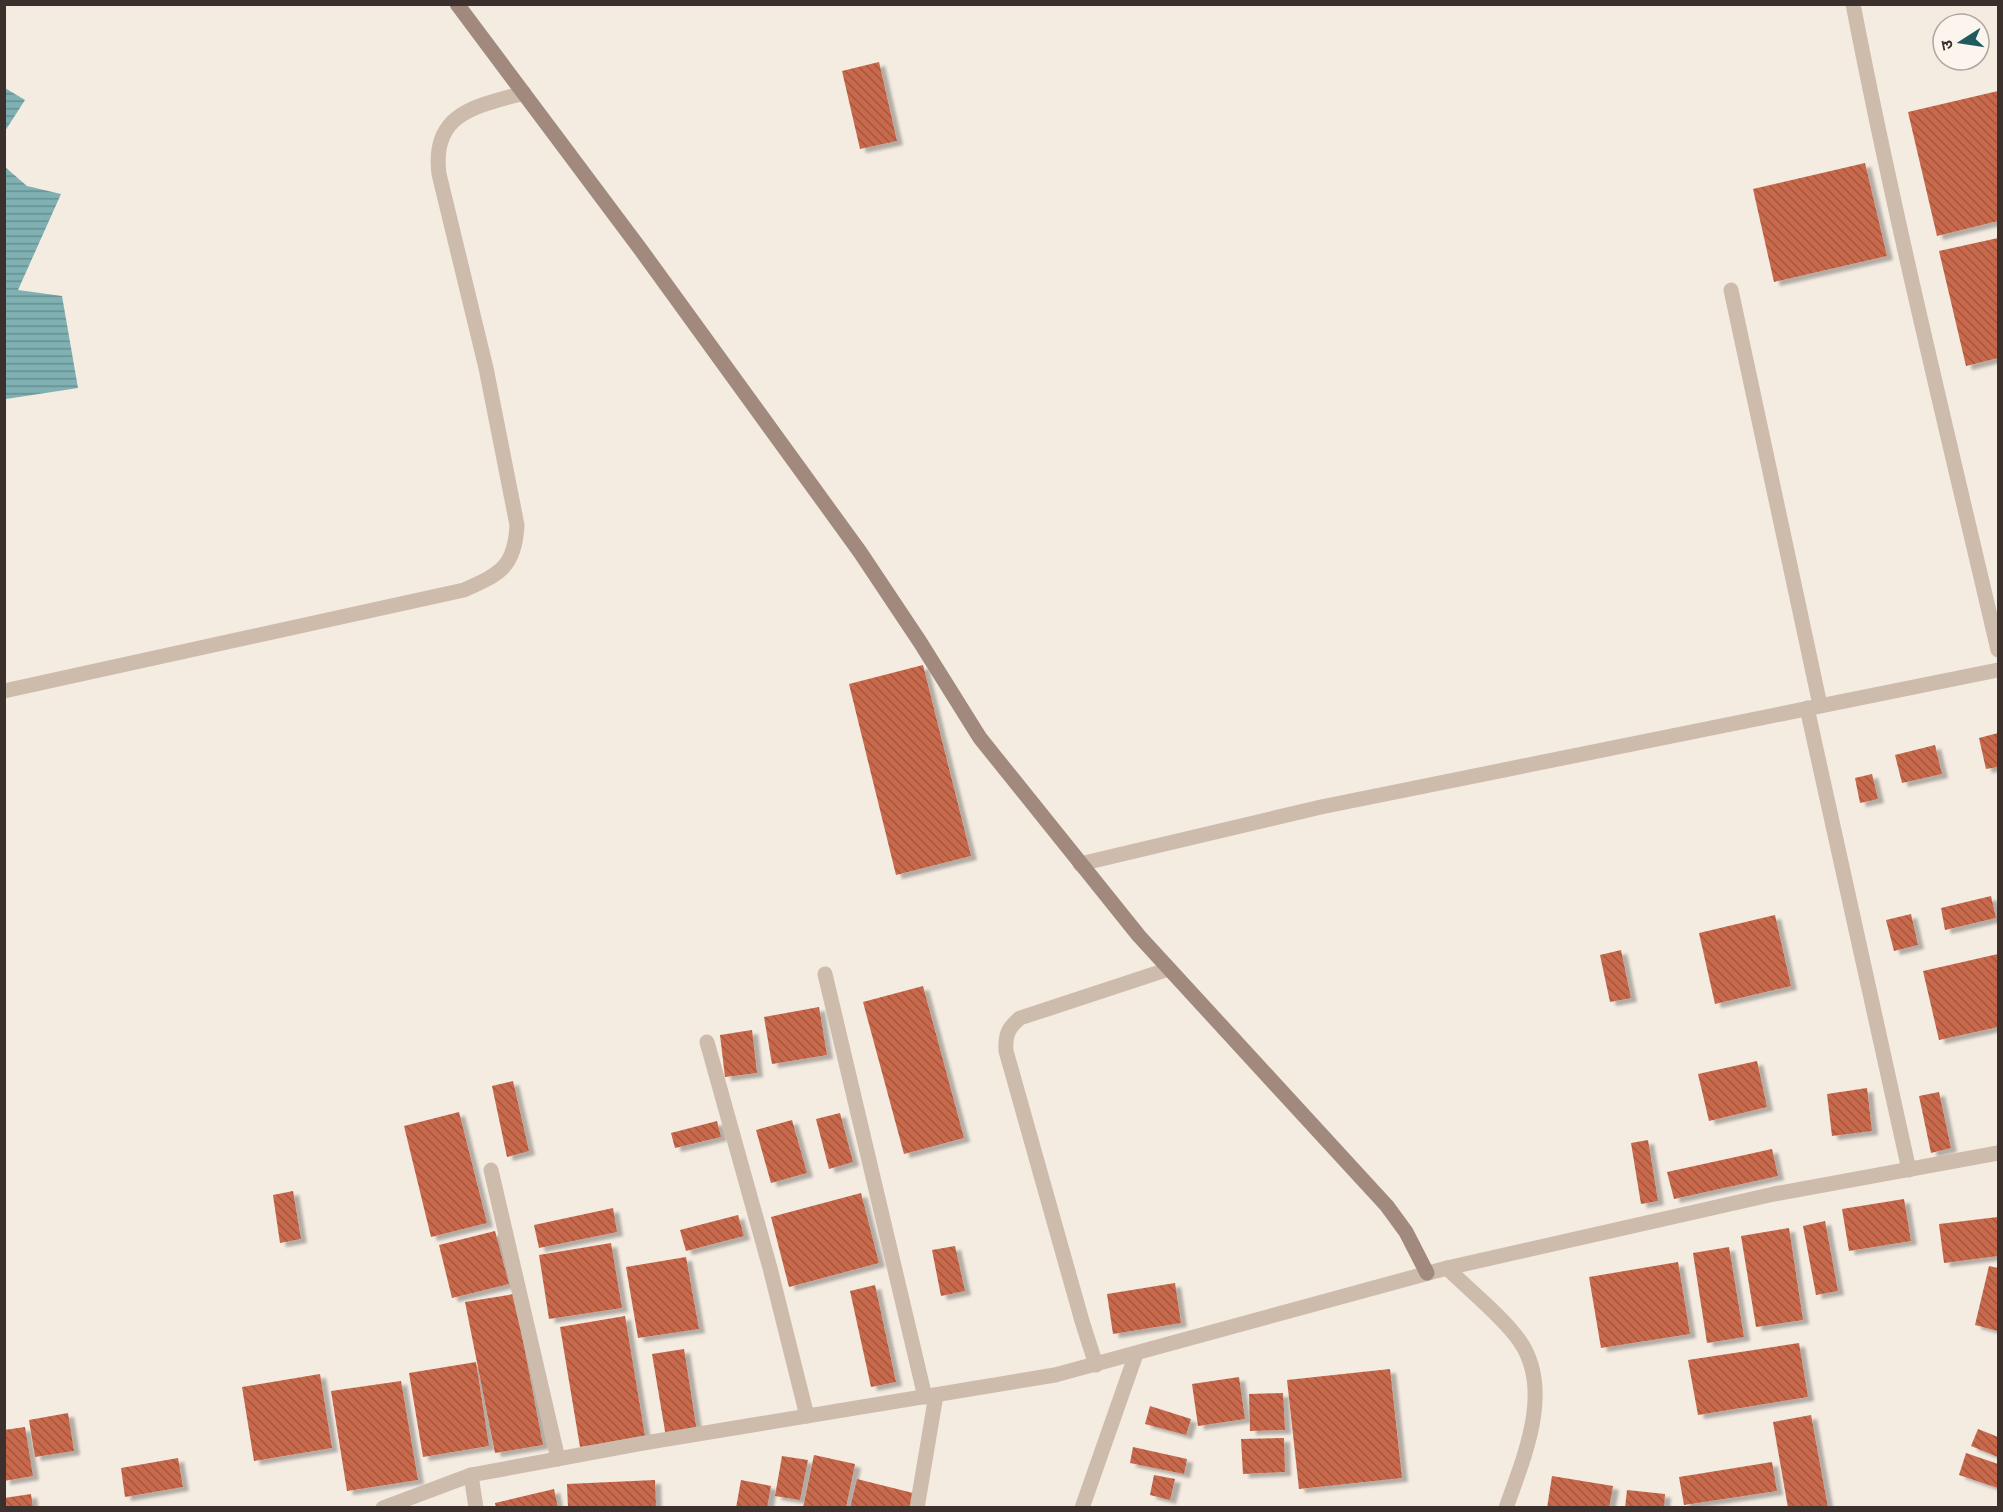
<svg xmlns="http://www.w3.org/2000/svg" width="2003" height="1512" font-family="Commissioner,'Noto Sans Devanagari',sans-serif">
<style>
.water{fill:url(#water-rules)}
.building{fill:url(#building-back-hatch);filter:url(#shadow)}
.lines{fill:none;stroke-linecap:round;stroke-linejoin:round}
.street{stroke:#cdbbac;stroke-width:15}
.secondary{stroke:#a18a7d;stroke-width:15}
</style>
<defs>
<pattern id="water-rules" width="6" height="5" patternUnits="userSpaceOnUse" patternTransform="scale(1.5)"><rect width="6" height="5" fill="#7fb0b2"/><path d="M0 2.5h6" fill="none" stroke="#699091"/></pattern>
<pattern id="building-back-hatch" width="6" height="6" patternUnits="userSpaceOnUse" patternTransform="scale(1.5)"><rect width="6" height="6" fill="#c8694b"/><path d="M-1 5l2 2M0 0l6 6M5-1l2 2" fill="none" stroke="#a4573f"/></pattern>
<filter id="shadow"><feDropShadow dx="6" dy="4" stdDeviation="1.5" flood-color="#0004"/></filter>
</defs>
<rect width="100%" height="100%" fill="#f4ebe1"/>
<g class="water">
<path d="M 5,88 L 25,100 L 5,131 Z"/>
<path d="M 5,167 L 27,186 L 61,194 L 18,290 L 62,296 L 78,388 L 6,399 L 5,403 Z"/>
</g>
<g class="building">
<path d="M 879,62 L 897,141 L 860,149 L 842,71 Z"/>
<path d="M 1998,91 L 1998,221 L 1937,236 L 1908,112 Z"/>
<path d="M 1865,163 L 1887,256 L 1774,282 L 1753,189 Z"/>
<path d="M 1998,238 L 1998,358 L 1966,366 L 1939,251 Z"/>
<path d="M 923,665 L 971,856 L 896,875 L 849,684 Z"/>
<path d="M 1998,733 L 1998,767 L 1986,769 L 1979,738 Z"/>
<path d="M 1935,745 L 1942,774 L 1902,783 L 1895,755 Z"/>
<path d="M 1872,774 L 1878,799 L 1860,803 L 1855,778 Z"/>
<path d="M 1991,896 L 1996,918 L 1945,930 L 1941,908 Z"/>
<path d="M 1911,914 L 1918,945 L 1894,951 L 1886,920 Z"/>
<path d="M 1775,915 L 1791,986 L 1715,1004 L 1699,933 Z"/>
<path d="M 1621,950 L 1631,998 L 1610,1002 L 1600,955 Z"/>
<path d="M 1998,954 L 1998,1027 L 1939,1040 L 1923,971 Z"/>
<path d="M 923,986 L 964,1138 L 904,1154 L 863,1002 Z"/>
<path d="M 819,1007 L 827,1055 L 772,1064 L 764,1017 Z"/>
<path d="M 752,1030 L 757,1073 L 725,1077 L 720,1035 Z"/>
<path d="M 1757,1061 L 1767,1107 L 1709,1121 L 1698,1074 Z"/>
<path d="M 513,1081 L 529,1151 L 507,1157 L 492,1086 Z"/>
<path d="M 1867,1088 L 1872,1131 L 1832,1136 L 1827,1094 Z"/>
<path d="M 1939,1092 L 1951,1148 L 1931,1153 L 1919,1096 Z"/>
<path d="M 459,1112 L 487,1223 L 431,1237 L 404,1126 Z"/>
<path d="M 840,1113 L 853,1162 L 829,1169 L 816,1119 Z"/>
<path d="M 792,1120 L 807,1173 L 771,1183 L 756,1130 Z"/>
<path d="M 717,1121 L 721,1137 L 675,1148 L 671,1133 Z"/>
<path d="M 1648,1140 L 1658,1201 L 1641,1204 L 1631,1143 Z"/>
<path d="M 1772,1149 L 1778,1176 L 1674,1199 L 1667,1172 Z"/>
<path d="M 293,1191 L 301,1239 L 280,1243 L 273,1195 Z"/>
<path d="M 861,1193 L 879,1263 L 789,1287 L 771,1217 Z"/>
<path d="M 1904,1199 L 1911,1241 L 1849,1251 L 1842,1209 Z"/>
<path d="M 613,1208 L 617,1232 L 539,1248 L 534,1225 Z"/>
<path d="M 738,1215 L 744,1236 L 686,1251 L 680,1230 Z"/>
<path d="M 1998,1217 L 1998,1256 L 1944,1263 L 1939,1224 Z"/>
<path d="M 1825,1221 L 1838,1291 L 1816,1295 L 1803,1226 Z"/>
<path d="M 1789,1228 L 1803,1320 L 1756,1327 L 1741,1236 Z"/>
<path d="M 495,1231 L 509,1284 L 452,1298 L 439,1245 Z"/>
<path d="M 611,1243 L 622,1308 L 549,1319 L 539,1255 Z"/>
<path d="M 955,1246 L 965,1291 L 941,1296 L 932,1250 Z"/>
<path d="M 1729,1247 L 1744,1337 L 1707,1343 L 1693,1253 Z"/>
<path d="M 686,1257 L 699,1329 L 638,1338 L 626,1267 Z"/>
<path d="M 1678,1262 L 1690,1334 L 1601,1348 L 1589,1277 Z"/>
<path d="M 1989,1266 L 1998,1268 L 1998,1331 L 1975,1325 Z"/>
<path d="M 1175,1283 L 1181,1323 L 1113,1334 L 1107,1294 Z"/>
<path d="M 875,1285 L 896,1382 L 871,1387 L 850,1291 Z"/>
<path d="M 514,1294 L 543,1445 L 495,1453 L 465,1302 Z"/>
<path d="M 625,1316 L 645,1436 L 580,1447 L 560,1327 Z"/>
<path d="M 1799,1343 L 1808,1397 L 1698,1415 L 1688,1360 Z"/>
<path d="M 684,1349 L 697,1432 L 666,1437 L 652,1354 Z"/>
<path d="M 476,1362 L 489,1446 L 423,1457 L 409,1373 Z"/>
<path d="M 1390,1369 L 1402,1478 L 1299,1489 L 1287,1380 Z"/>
<path d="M 320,1374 L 332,1448 L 254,1461 L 242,1387 Z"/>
<path d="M 1239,1377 L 1245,1419 L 1198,1426 L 1192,1384 Z"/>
<path d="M 401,1381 L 418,1480 L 347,1491 L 331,1391 Z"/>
<path d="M 1283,1393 L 1285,1430 L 1250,1431 L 1249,1394 Z"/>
<path d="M 1150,1406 L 1191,1419 L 1186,1435 L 1145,1424 Z"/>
<path d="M 68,1413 L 74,1451 L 35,1457 L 29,1420 Z"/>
<path d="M 1811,1415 L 1828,1508 L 1788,1508 L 1773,1422 Z"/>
<path d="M 25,1427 L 33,1476 L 4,1481 L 4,1430 Z"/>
<path d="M 1978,1429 L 1998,1437 L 1998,1457 L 1971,1446 Z"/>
<path d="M 1284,1438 L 1285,1472 L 1243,1474 L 1241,1439 Z"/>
<path d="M 1133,1447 L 1187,1459 L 1184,1474 L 1130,1463 Z"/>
<path d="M 1966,1453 L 1998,1464 L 1998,1488 L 1959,1475 Z"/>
<path d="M 814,1455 L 855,1464 L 846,1508 L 803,1508 Z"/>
<path d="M 782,1456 L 808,1460 L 800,1500 L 775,1496 Z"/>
<path d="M 178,1458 L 183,1487 L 125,1497 L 121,1468 Z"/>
<path d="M 1772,1462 L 1777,1491 L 1684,1505 L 1679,1477 Z"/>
<path d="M 1154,1475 L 1175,1479 L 1170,1500 L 1150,1495 Z"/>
<path d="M 1552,1476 L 1613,1486 L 1609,1508 L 1547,1508 Z"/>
<path d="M 857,1479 L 917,1494 L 913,1508 L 850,1508 Z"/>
<path d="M 655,1480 L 656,1508 L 568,1508 L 567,1484 Z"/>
<path d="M 741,1480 L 771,1486 L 767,1508 L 736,1508 Z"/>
<path d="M 554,1489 L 558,1508 L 496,1508 L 495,1503 Z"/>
<path d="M 1627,1490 L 1665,1494 L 1664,1508 L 1625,1508 Z"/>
<path d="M 31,1494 L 33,1508 L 4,1508 L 4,1498 Z"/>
</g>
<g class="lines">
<g class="street">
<path d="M 1853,4 C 1895,221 1948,435 1998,650"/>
<path d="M 1731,290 L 1820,705"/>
<path d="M 4,691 L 464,590 C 500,574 515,567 517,525 L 486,368 L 439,174 C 431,113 476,106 524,93"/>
<path d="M 1807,708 L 1909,1170"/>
<path d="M 1080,864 L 1321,807 L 1998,670"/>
<path d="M 825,974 L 925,1397"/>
<path d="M 707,1042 L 770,1268 L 807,1416"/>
<path d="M 491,1170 L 558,1459"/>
<path d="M 1447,1268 C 1469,1290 1501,1315 1519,1340 C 1554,1389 1524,1457 1506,1508"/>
<path d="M 1096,1365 L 1082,1321 L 1006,1051 C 1005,1035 1008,1028 1020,1018 L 1169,969"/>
<path d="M 471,1475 L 476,1508"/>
<path d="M 383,1508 L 471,1475 L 644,1443 L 1055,1375 L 1447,1268 L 1774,1194 L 1998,1153"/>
<path d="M 917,1508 L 936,1395"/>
<path d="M 1082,1508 L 1136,1354"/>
</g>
<path class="secondary" d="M 457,4 L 641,250 L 860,552 L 920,642 L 980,738 L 1139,936 L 1387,1206 L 1406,1232 L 1427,1273"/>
</g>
<rect width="2003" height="1512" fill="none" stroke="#3b302b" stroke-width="12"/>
<g transform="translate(1961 42) rotate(258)"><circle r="28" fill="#fbf5ee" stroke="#aea6a0" stroke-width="1.5"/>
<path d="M0-4.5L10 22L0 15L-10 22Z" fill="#1f5a5e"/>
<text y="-9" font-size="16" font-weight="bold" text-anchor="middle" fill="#3b302b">उ</text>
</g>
</svg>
